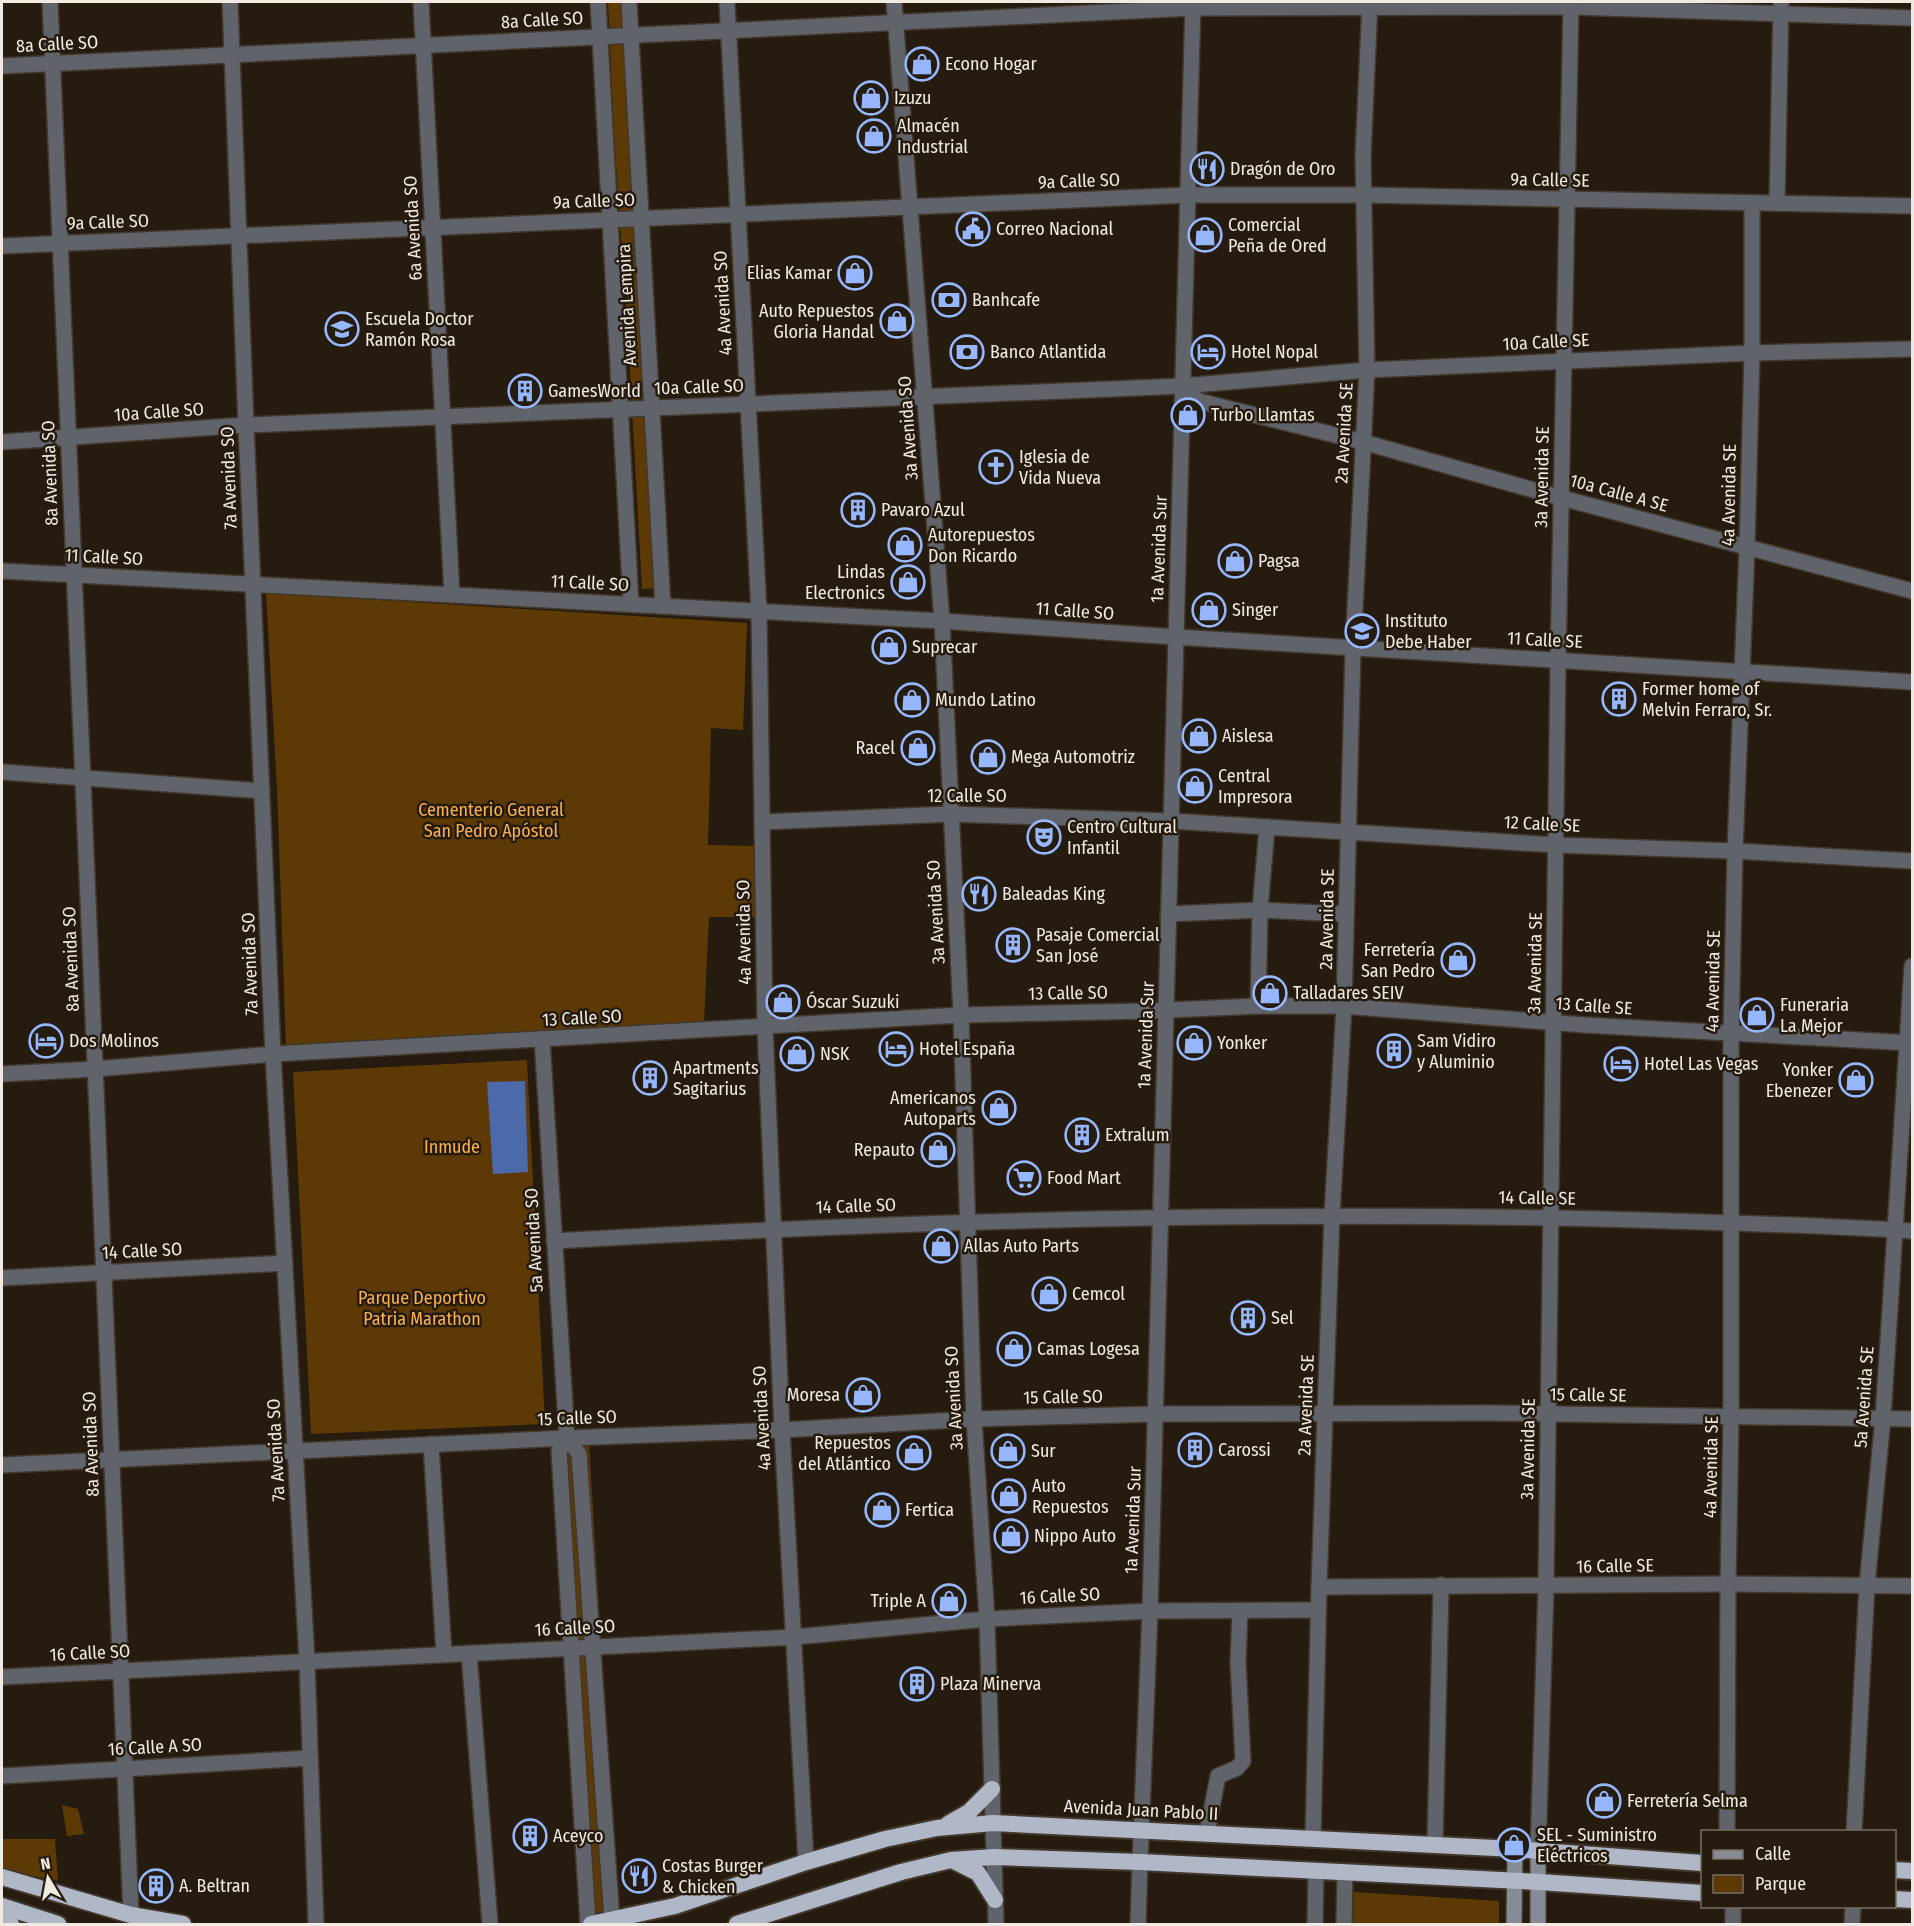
<svg xmlns="http://www.w3.org/2000/svg" width="1914" height="1926" font-family="'Fira Sans Condensed',sans-serif">
<style>
.green{fill:#5d3a05}
.water{fill:#4c69ab}
.lines{fill:none;stroke-linecap:round;stroke-linejoin:round}
.minor-casing{stroke:#42382d;stroke-width:18}
.tertiary-casing{stroke:#42382d;stroke-width:18}
.secondary-casing{stroke:#42382d;stroke-width:18}
.trunk-casing{stroke:#42382d;stroke-width:20}
.minor{stroke:#60636a;stroke-width:15}
.tertiary{stroke:#60636a;stroke-width:15}
.secondary{stroke:#868b96;stroke-width:15}
.trunk{stroke:#b0b8c8;stroke-width:16}
.labels{text-anchor:middle;dominant-baseline:central;stroke-width:5;stroke-linejoin:round;paint-order:stroke}
.street-label{font-size:18px;fill:#f1eae2;stroke:#251b0f}
.poi-label{font-size:18px;fill:#f1eae2;stroke:#251b0f;text-anchor:start}
.park-label{font-size:18px;fill:#fbb150;stroke:#251b0f}
</style>
<rect width="100%" height="100%" fill="#251b0f"/>
<g class="green">
<path d="M 608,2 L 628,2 L 661,588 L 642,589 L 628,336 L 614,137 Z"/>
<path d="M 266,593 L 747,623 L 743,730 L 711,728 L 708,845 L 756,846 L 757,917 L 709,917 L 704,1021 L 286,1047 L 277,788 Z"/>
<path d="M 527,1060 L 545,1424 L 311,1434 L 293,1072 Z"/>
<path d="M 588,1429 L 618,1917 L 582,1924 L 550,1432 Z"/>
<path d="M 62,1805 L 78,1809 L 84,1834 L 67,1836 Z"/>
<path d="M 2,1836 L 2,1839 L 55,1839 L 58,1881 L 2,1870 Z"/>
<path d="M 1354,1892 L 1499,1901 L 1499,1924 L 1353,1924 Z"/>
</g>
<path class="water" d="M 525,1081 L 528,1172 L 493,1174 L 487,1082 Z"/>
<g class="lines">
<g class="minor-casing">
<g id="minor">
<path d="M 230,2 L 246,425"/>
<path d="M 421,2 L 452,595"/>
<path d="M 598,2 L 631,604"/>
<path d="M 629,2 L 663,606"/>
<path d="M 727,2 L 759,611 L 765,1027 L 782,1430 L 806,1862"/>
<path d="M 2,66 L 1193,8 L 1571,7 L 1912,18"/>
<path d="M 1777,203 L 1781,2"/>
<path d="M 2,246 L 1188,195 L 1364,195 L 1912,206"/>
<path d="M 1182,386 L 1199,401 L 1363,442 L 1562,498 L 1912,591"/>
<path d="M 2,772 L 262,791"/>
<path d="M 762,822 L 951,814 L 1171,821 L 1556,845 L 1735,851 L 1912,861"/>
<path d="M 1168,914 L 1260,910 L 1346,914"/>
<path d="M 1258,1006 L 1260,910 L 1267,827"/>
<path d="M 542,1039 L 567,1438"/>
<path d="M 554,1241 C 916,1220 1277,1210 1639,1220 C 1730,1223 1822,1225 1912,1231"/>
<path d="M 2,1278 L 285,1263"/>
<path d="M 567,1438 L 559,1451 L 588,1924"/>
<path d="M 567,1438 L 579,1454 L 612,1920"/>
<path d="M 431,1444 L 444,1654"/>
<path d="M 1319,1587 L 1728,1584 L 1912,1586"/>
<path d="M 469,1653 L 490,1924"/>
<path d="M 2,1677 L 795,1637 L 987,1619 L 1150,1611 L 1318,1610"/>
<path d="M 2,1776 L 310,1758"/>
<path d="M 1727,1832 L 1728,1584 L 1731,1416 L 1731,1034 L 1735,851 L 1747,547 L 1752,353 L 1752,203"/>
<path d="M 1854,1832 L 1867,1585 L 1883,1418 L 1912,966"/>
<path d="M 1207,1833 L 1218,1776 L 1237,1768 L 1243,1761 L 1238,1662 L 1240,1611"/>
<path d="M 1313,1838 L 1319,1587 L 1332,1215 L 1344,1006 L 1353,648 L 1367,370 L 1363,156 L 1370,2"/>
<path d="M 1435,1844 L 1441,1585"/>
<path d="M 1538,1852 L 1546,1586 L 1558,661 L 1571,2"/>
<path d="M 1138,1924 L 1140,1862"/>
<path d="M 1315,1924 L 1316,1871"/>
<path d="M 1344,1924 L 1345,1872"/>
<path d="M 1733,1924 L 1733,1906"/>
<path d="M 1852,1924 L 1853,1906"/>
</g>
</g>
<g class="tertiary-casing">
<g id="tertiary">
<path d="M 50,2 L 131,1915"/>
<path d="M 894,2 L 942,621 L 961,1015 L 974,1419 L 987,1619 L 996,1924"/>
<path d="M 246,425 L 273,1054 L 307,1661 L 316,1924"/>
<path d="M 2,442 L 246,425 L 1182,386 L 1367,370 L 1752,353 L 1912,349"/>
<path d="M 2,571 L 942,621 L 1176,637 L 1912,682"/>
<path d="M 2,1074 L 95,1069 L 273,1054 L 961,1015 L 1147,1011 L 1258,1006 L 1344,1006 L 1585,1025 L 1912,1043"/>
<path d="M 2,1465 L 567,1438 L 782,1430 L 974,1419 L 1155,1414 L 1488,1413 L 1912,1419"/>
<path d="M 1140,1862 L 1150,1611 L 1193,2"/>
</g>
</g>
<g class="secondary-casing">
<g id="secondary">
<path d="M 1514,1924 L 1515,1849"/>
<path d="M 1538,1924 L 1538,1852"/>
</g>
</g>
<g class="trunk-casing">
<g id="trunk">
<path d="M 948,1824 L 969,1812 L 992,1789"/>
<path d="M 954,1861 L 978,1873 L 995,1900"/>
<path d="M 1894,1870 L 1912,1871"/>
<path d="M 2,1877 L 131,1915 L 183,1924"/>
<path d="M 1894,1899 L 1912,1900"/>
<path d="M 2,1906 L 58,1924"/>
<path d="M 2,1922 L 11,1924"/>
<path d="M 591,1924 L 675,1906 L 806,1862 L 885,1839 L 937,1828 L 993,1823 L 1515,1849 L 1702,1863"/>
<path d="M 737,1924 L 901,1872 L 951,1860 L 994,1857 L 1140,1862 L 1539,1882 L 1702,1893"/>
</g>
</g>
<use href="#minor" class="minor"/>
<use href="#tertiary" class="tertiary"/>
<use href="#secondary" class="secondary"/>
<use href="#trunk" class="trunk"/>
</g>
<defs>
<g id="shop-ring" transform="scale(1.725)"><circle r="9.5" fill="#251b0f" stroke="#96b6fd" stroke-width="1.5"/><path d="M-5-2.5h2.3a2.7 3.5 0 0 1 5.4 0H5L5.5 6h-11ZM-1.5-2.5h3a1.5 2.3 0 0 0-3 0Z" fill="#96b6fd"/></g>
<g id="restaurant-ring" transform="scale(1.725)"><circle r="9.5" fill="#251b0f" stroke="#96b6fd" stroke-width="1.5"/><path d="M-5-6h1v4h1v-4h1v4h1v-4h1v5L-1.5 .5V6h-2V.5L-5-1ZM5-6V6H3V1.5H1.5Q1.5-4 5-6Z" fill="#96b6fd"/></g>
<g id="civic-ring" transform="scale(1.725)"><circle r="9.5" fill="#251b0f" stroke="#96b6fd" stroke-width="1.5"/><path d="M-.6-6.5H3V-4.5H.6V-3L4-1V1h2V6H-6V1h2V-1L-.6-3ZM-1.2 2.5V6h2.4V2.5Z" fill="#96b6fd"/></g>
<g id="bank-ring" transform="scale(1.725)"><circle r="9.5" fill="#251b0f" stroke="#96b6fd" stroke-width="1.5"/><path d="M-6-4H6V4H-6ZM0-2.3a2.3 2.3 0 1 0 0 4.6a2.3 2.3 0 1 0 0-4.6Z" fill="#96b6fd"/></g>
<g id="school-ring" transform="scale(1.725)"><circle r="9.5" fill="#251b0f" stroke="#96b6fd" stroke-width="1.5"/><path d="M0-5L7-2L0 1L-7-2ZM-4 1L0 2.5L4 1V4Q0 6-4 4Z" fill="#96b6fd"/></g>
<g id="hotel-ring" transform="scale(1.725)"><circle r="9.5" fill="#251b0f" stroke="#96b6fd" stroke-width="1.5"/><path d="M-6-4.5h1.5V1H6V5H4.5V3h-9V5H-6ZM-4 0a1.8 1.8 0 1 1 3.6 0ZM.5 0V-2.5h3Q6-2.5 6 0Z" fill="#96b6fd"/></g>
<g id="building-ring" transform="scale(1.725)"><circle r="9.5" fill="#251b0f" stroke="#96b6fd" stroke-width="1.5"/><path d="M-4-6H4V6H1V3H-1V6H-4ZM-2.5-4.3h1.7v1.8h-1.7ZM.8-4.3h1.7v1.8H.8ZM-2.5-1h1.7V.8h-1.7ZM.8-1h1.7V.8H.8Z" fill="#96b6fd"/></g>
<g id="church-ring" transform="scale(1.725)"><circle r="9.5" fill="#251b0f" stroke="#96b6fd" stroke-width="1.5"/><path d="M-1.2-6h2.4v3.5h3.3v2.4h-3.3V6h-2.4V-.1h-3.3v-2.4h3.3Z" fill="#96b6fd"/></g>
<g id="theatre-ring" transform="scale(1.725)"><circle r="9.5" fill="#251b0f" stroke="#96b6fd" stroke-width="1.5"/><path d="M-5-5.5Q0-4 5-5.5V0Q5 5 0 6Q-5 5-5 0ZM-3.3-2.5H-1v1.5H-3.3ZM1-2.5H3.3v1.5H1ZM-2.8 1Q0 5.5 2.8 1Z" fill="#96b6fd"/></g>
<g id="supermarket-ring" transform="scale(1.725)"><circle r="9.5" fill="#251b0f" stroke="#96b6fd" stroke-width="1.5"/><path d="M-6-5.5h2.5l.6 2H6L4.5 2H-2.5L-4.4-4H-6ZM-1.5 3.2a1.3 1.3 0 1 0 .1 0ZM3 3.2a1.3 1.3 0 1 0 .1 0Z" fill="#96b6fd"/></g>
</defs>
<g fill-rule="evenodd">
<use href="#shop-ring" x="922" y="64"/>
<use href="#shop-ring" x="871" y="98"/>
<use href="#shop-ring" x="874" y="136"/>
<use href="#restaurant-ring" x="1207" y="169"/>
<use href="#civic-ring" x="973" y="229"/>
<use href="#shop-ring" x="1205" y="235"/>
<use href="#shop-ring" x="855" y="273"/>
<use href="#bank-ring" x="949" y="300"/>
<use href="#shop-ring" x="897" y="321"/>
<use href="#school-ring" x="342" y="329"/>
<use href="#bank-ring" x="967" y="352"/>
<use href="#hotel-ring" x="1208" y="352"/>
<use href="#building-ring" x="525" y="391"/>
<use href="#shop-ring" x="1188" y="415"/>
<use href="#church-ring" x="996" y="467"/>
<use href="#building-ring" x="858" y="510"/>
<use href="#shop-ring" x="905" y="545"/>
<use href="#shop-ring" x="1235" y="561"/>
<use href="#shop-ring" x="908" y="582"/>
<use href="#shop-ring" x="1209" y="610"/>
<use href="#school-ring" x="1362" y="631"/>
<use href="#shop-ring" x="889" y="647"/>
<use href="#building-ring" x="1619" y="699"/>
<use href="#shop-ring" x="912" y="700"/>
<use href="#shop-ring" x="1199" y="736"/>
<use href="#shop-ring" x="918" y="748"/>
<use href="#shop-ring" x="988" y="757"/>
<use href="#shop-ring" x="1195" y="786"/>
<use href="#theatre-ring" x="1044" y="837"/>
<use href="#restaurant-ring" x="979" y="894"/>
<use href="#building-ring" x="1013" y="945"/>
<use href="#shop-ring" x="1458" y="960"/>
<use href="#shop-ring" x="1270" y="993"/>
<use href="#shop-ring" x="783" y="1002"/>
<use href="#shop-ring" x="1757" y="1015"/>
<use href="#hotel-ring" x="46" y="1041"/>
<use href="#shop-ring" x="1194" y="1043"/>
<use href="#hotel-ring" x="896" y="1049"/>
<use href="#building-ring" x="1394" y="1051"/>
<use href="#shop-ring" x="797" y="1054"/>
<use href="#hotel-ring" x="1621" y="1064"/>
<use href="#building-ring" x="650" y="1078"/>
<use href="#shop-ring" x="1856" y="1080"/>
<use href="#shop-ring" x="999" y="1108"/>
<use href="#building-ring" x="1082" y="1135"/>
<use href="#shop-ring" x="938" y="1150"/>
<use href="#supermarket-ring" x="1024" y="1178"/>
<use href="#shop-ring" x="941" y="1246"/>
<use href="#shop-ring" x="1049" y="1294"/>
<use href="#building-ring" x="1248" y="1318"/>
<use href="#shop-ring" x="1014" y="1349"/>
<use href="#shop-ring" x="863" y="1395"/>
<use href="#building-ring" x="1195" y="1450"/>
<use href="#shop-ring" x="1008" y="1451"/>
<use href="#shop-ring" x="914" y="1453"/>
<use href="#shop-ring" x="1009" y="1496"/>
<use href="#shop-ring" x="882" y="1510"/>
<use href="#shop-ring" x="1011" y="1536"/>
<use href="#shop-ring" x="949" y="1601"/>
<use href="#building-ring" x="917" y="1684"/>
<use href="#shop-ring" x="1604" y="1801"/>
<use href="#building-ring" x="530" y="1836"/>
<use href="#shop-ring" x="1514" y="1845"/>
<use href="#restaurant-ring" x="639" y="1876"/>
<use href="#building-ring" x="156" y="1886"/>
</g>
<g class="labels">
<g class="street-label">
<text transform="translate(542 20) rotate(-3)">8a Calle SO</text>
<text transform="translate(57 44) rotate(-3)">8a Calle SO</text>
<text transform="translate(1550 180) rotate(1)">9a Calle SE</text>
<text transform="translate(1079 181) rotate(-2)">9a Calle SO</text>
<text transform="translate(594 201) rotate(-2)">9a Calle SO</text>
<text transform="translate(108 222) rotate(-2)">9a Calle SO</text>
<text transform="translate(413 228) rotate(-93)">6a Avenida SO</text>
<text transform="translate(723 303) rotate(-93)">4a Avenida SO</text>
<text transform="translate(627 305) rotate(-93)">Avenida Lempira</text>
<text transform="translate(1546 342) rotate(-3)">10a Calle SE</text>
<text transform="translate(699 387) rotate(-2)">10a Calle SO</text>
<text transform="translate(159 412) rotate(-4)">10a Calle SO</text>
<text transform="translate(908 428) rotate(-94)">3a Avenida SO</text>
<text transform="translate(1344 433) rotate(-87)">2a Avenida SE</text>
<text transform="translate(50 473) rotate(-92)">8a Avenida SO</text>
<text transform="translate(1542 477) rotate(-89)">3a Avenida SE</text>
<text transform="translate(229 478) rotate(-92)">7a Avenida SO</text>
<text transform="translate(1619 493) rotate(15)">10a Calle A SE</text>
<text transform="translate(1729 495) rotate(-89)">4a Avenida SE</text>
<text transform="translate(1159 549) rotate(-88)">1a Avenida Sur</text>
<text transform="translate(104 557) rotate(3)">11 Calle SO</text>
<text transform="translate(590 583) rotate(3)">11 Calle SO</text>
<text transform="translate(1075 611) rotate(4)">11 Calle SO</text>
<text transform="translate(1545 640) rotate(3)">11 Calle SE</text>
<text x="967" y="796">12 Calle SO</text>
<text transform="translate(1542 824) rotate(3)">12 Calle SE</text>
<text transform="translate(936 912) rotate(-93)">3a Avenida SO</text>
<text transform="translate(1327 919) rotate(-89)">2a Avenida SE</text>
<text transform="translate(744 932) rotate(-91)">4a Avenida SO</text>
<text transform="translate(71 959) rotate(-92)">8a Avenida SO</text>
<text transform="translate(1535 963) rotate(-89)">3a Avenida SE</text>
<text transform="translate(250 964) rotate(-92)">7a Avenida SO</text>
<text transform="translate(1713 981) rotate(-89)">4a Avenida SE</text>
<text transform="translate(1068 993) rotate(-1)">13 Calle SO</text>
<text transform="translate(1594 1006) rotate(4)">13 Calle SE</text>
<text transform="translate(582 1018) rotate(-3)">13 Calle SO</text>
<text transform="translate(1146 1035) rotate(-88)">1a Avenida Sur</text>
<text transform="translate(1537 1198) rotate(1)">14 Calle SE</text>
<text transform="translate(856 1206) rotate(-2)">14 Calle SO</text>
<text transform="translate(534 1240) rotate(-93)">5a Avenida SO</text>
<text transform="translate(142 1251) rotate(-3)">14 Calle SO</text>
<text transform="translate(1588 1395) rotate(1)">15 Calle SE</text>
<text transform="translate(1063 1397) rotate(-1)">15 Calle SO</text>
<text transform="translate(1864 1397) rotate(-86)">5a Avenida SE</text>
<text transform="translate(954 1398) rotate(-93)">3a Avenida SO</text>
<text transform="translate(1306 1405) rotate(-88)">2a Avenida SE</text>
<text transform="translate(577 1418) rotate(-2)">15 Calle SO</text>
<text transform="translate(762 1418) rotate(-93)">4a Avenida SO</text>
<text transform="translate(91 1444) rotate(-92)">8a Avenida SO</text>
<text transform="translate(1528 1449) rotate(-89)">3a Avenida SE</text>
<text transform="translate(276 1450) rotate(-93)">7a Avenida SO</text>
<text transform="translate(1711 1467) rotate(-89)">4a Avenida SE</text>
<text transform="translate(1133 1520) rotate(-88)">1a Avenida Sur</text>
<text transform="translate(1615 1566) rotate(-1)">16 Calle SE</text>
<text transform="translate(1060 1596) rotate(-3)">16 Calle SO</text>
<text transform="translate(575 1628) rotate(-3)">16 Calle SO</text>
<text transform="translate(90 1653) rotate(-3)">16 Calle SO</text>
<text transform="translate(155 1747) rotate(-3)">16 Calle A SO</text>
<text transform="translate(1141 1810) rotate(3)">Avenida Juan Pablo II</text>
</g>
<g class="poi-label">
<text x="945" y="64">Econo Hogar</text>
<text x="894" y="98">Izuzu</text>
<text x="897" y="126">Almacén<tspan x="897" dy="21">Industrial</tspan></text>
<text x="1230" y="169">Dragón de Oro</text>
<text x="1228" y="225">Comercial<tspan x="1228" dy="21">Peña de Ored</tspan></text>
<text x="996" y="229">Correo Nacional</text>
<text x="832" y="273" text-anchor="end">Elias Kamar</text>
<text x="972" y="300">Banhcafe</text>
<text x="874" y="311" text-anchor="end">Auto Repuestos<tspan x="874" dy="21">Gloria Handal</tspan></text>
<text x="365" y="319">Escuela Doctor<tspan x="365" dy="21">Ramón Rosa</tspan></text>
<text x="990" y="352">Banco Atlantida</text>
<text x="1231" y="352">Hotel Nopal</text>
<text x="548" y="391">GamesWorld</text>
<text x="1211" y="415">Turbo Llamtas</text>
<text x="1019" y="457">Iglesia de<tspan x="1019" dy="21">Vida Nueva</tspan></text>
<text x="881" y="510">Pavaro Azul</text>
<text x="928" y="535">Autorepuestos<tspan x="928" dy="21">Don Ricardo</tspan></text>
<text x="1258" y="561">Pagsa</text>
<text x="885" y="572" text-anchor="end">Lindas<tspan x="885" dy="21">Electronics</tspan></text>
<text x="1232" y="610">Singer</text>
<text x="1385" y="621">Instituto<tspan x="1385" dy="21">Debe Haber</tspan></text>
<text x="912" y="647">Suprecar</text>
<text x="1642" y="689">Former home of<tspan x="1642" dy="21">Melvin Ferraro, Sr.</tspan></text>
<text x="935" y="700">Mundo Latino</text>
<text x="1222" y="736">Aislesa</text>
<text x="895" y="748" text-anchor="end">Racel</text>
<text x="1011" y="757">Mega Automotriz</text>
<text x="1218" y="776">Central<tspan x="1218" dy="21">Impresora</tspan></text>
<text x="1067" y="827">Centro Cultural<tspan x="1067" dy="21">Infantil</tspan></text>
<text x="1002" y="894">Baleadas King</text>
<text x="1036" y="935">Pasaje Comercial<tspan x="1036" dy="21">San José</tspan></text>
<text x="1435" y="950" text-anchor="end">Ferretería<tspan x="1435" dy="21">San Pedro</tspan></text>
<text x="1293" y="993">Talladares SEIV</text>
<text x="806" y="1002">Óscar Suzuki</text>
<text x="1780" y="1005">Funeraria<tspan x="1780" dy="21">La Mejor</tspan></text>
<text x="69" y="1041">Dos Molinos</text>
<text x="1417" y="1041">Sam Vidiro<tspan x="1417" dy="21">y Aluminio</tspan></text>
<text x="1217" y="1043">Yonker</text>
<text x="919" y="1049">Hotel España</text>
<text x="820" y="1054">NSK</text>
<text x="1644" y="1064">Hotel Las Vegas</text>
<text x="673" y="1068">Apartments<tspan x="673" dy="21">Sagitarius</tspan></text>
<text x="1833" y="1070" text-anchor="end">Yonker<tspan x="1833" dy="21">Ebenezer</tspan></text>
<text x="976" y="1098" text-anchor="end">Americanos<tspan x="976" dy="21">Autoparts</tspan></text>
<text x="1105" y="1135">Extralum</text>
<text x="915" y="1150" text-anchor="end">Repauto</text>
<text x="1047" y="1178">Food Mart</text>
<text x="964" y="1246">Allas Auto Parts</text>
<text x="1072" y="1294">Cemcol</text>
<text x="1271" y="1318">Sel</text>
<text x="1037" y="1349">Camas Logesa</text>
<text x="840" y="1395" text-anchor="end">Moresa</text>
<text x="891" y="1443" text-anchor="end">Repuestos<tspan x="891" dy="21">del Atlántico</tspan></text>
<text x="1218" y="1450">Carossi</text>
<text x="1031" y="1451">Sur</text>
<text x="1032" y="1486">Auto<tspan x="1032" dy="21">Repuestos</tspan></text>
<text x="905" y="1510">Fertica</text>
<text x="1034" y="1536">Nippo Auto</text>
<text x="926" y="1601" text-anchor="end">Triple A</text>
<text x="940" y="1684">Plaza Minerva</text>
<text x="1627" y="1801">Ferretería Selma</text>
<text x="1537" y="1835">SEL - Suministro<tspan x="1537" dy="21">Eléctricos</tspan></text>
<text x="553" y="1836">Aceyco</text>
<text x="662" y="1866">Costas Burger<tspan x="662" dy="21">&amp; Chicken</tspan></text>
<text x="179" y="1886">A. Beltran</text>
</g>
<g class="park-label">
<text x="491" y="810">Cementerio General<tspan x="491" dy="21">San Pedro Apóstol</tspan></text>
<text x="452" y="1147">Inmude</text>
<text x="422" y="1298">Parque Deportivo<tspan x="422" dy="21">Patria Marathon</tspan></text>
</g>
</g>
<rect width="1914" height="1926" fill="none" stroke="#f1eae2" stroke-width="6"/>
<rect x="1701" y="1830" width="195" height="78" fill="#251b0f" stroke="#776e63" stroke-width="1.5"/>
<rect x="1713" y="1850" width="30" height="9" fill="#868b96" stroke="#776e63" stroke-width="1.5"/>
<text x="1755" y="1860" font-size="18" fill="#f1eae2">Calle</text>
<rect x="1713" y="1875" width="30" height="18" fill="#5d3a05" stroke="#776e63" stroke-width="1.5"/>
<text x="1755" y="1890" font-size="18" fill="#f1eae2">Parque</text>
<g transform="translate(48 1878) rotate(350)" stroke="#251b0f" stroke-width="4.5" paint-order="stroke">
<path d="M0-4.5L10 22L0 15L-10 22Z" fill="#f1eae2"/>
<text y="-9" font-size="16" font-weight="bold" text-anchor="middle" fill="#f1eae2">N</text>
</g>
</svg>
